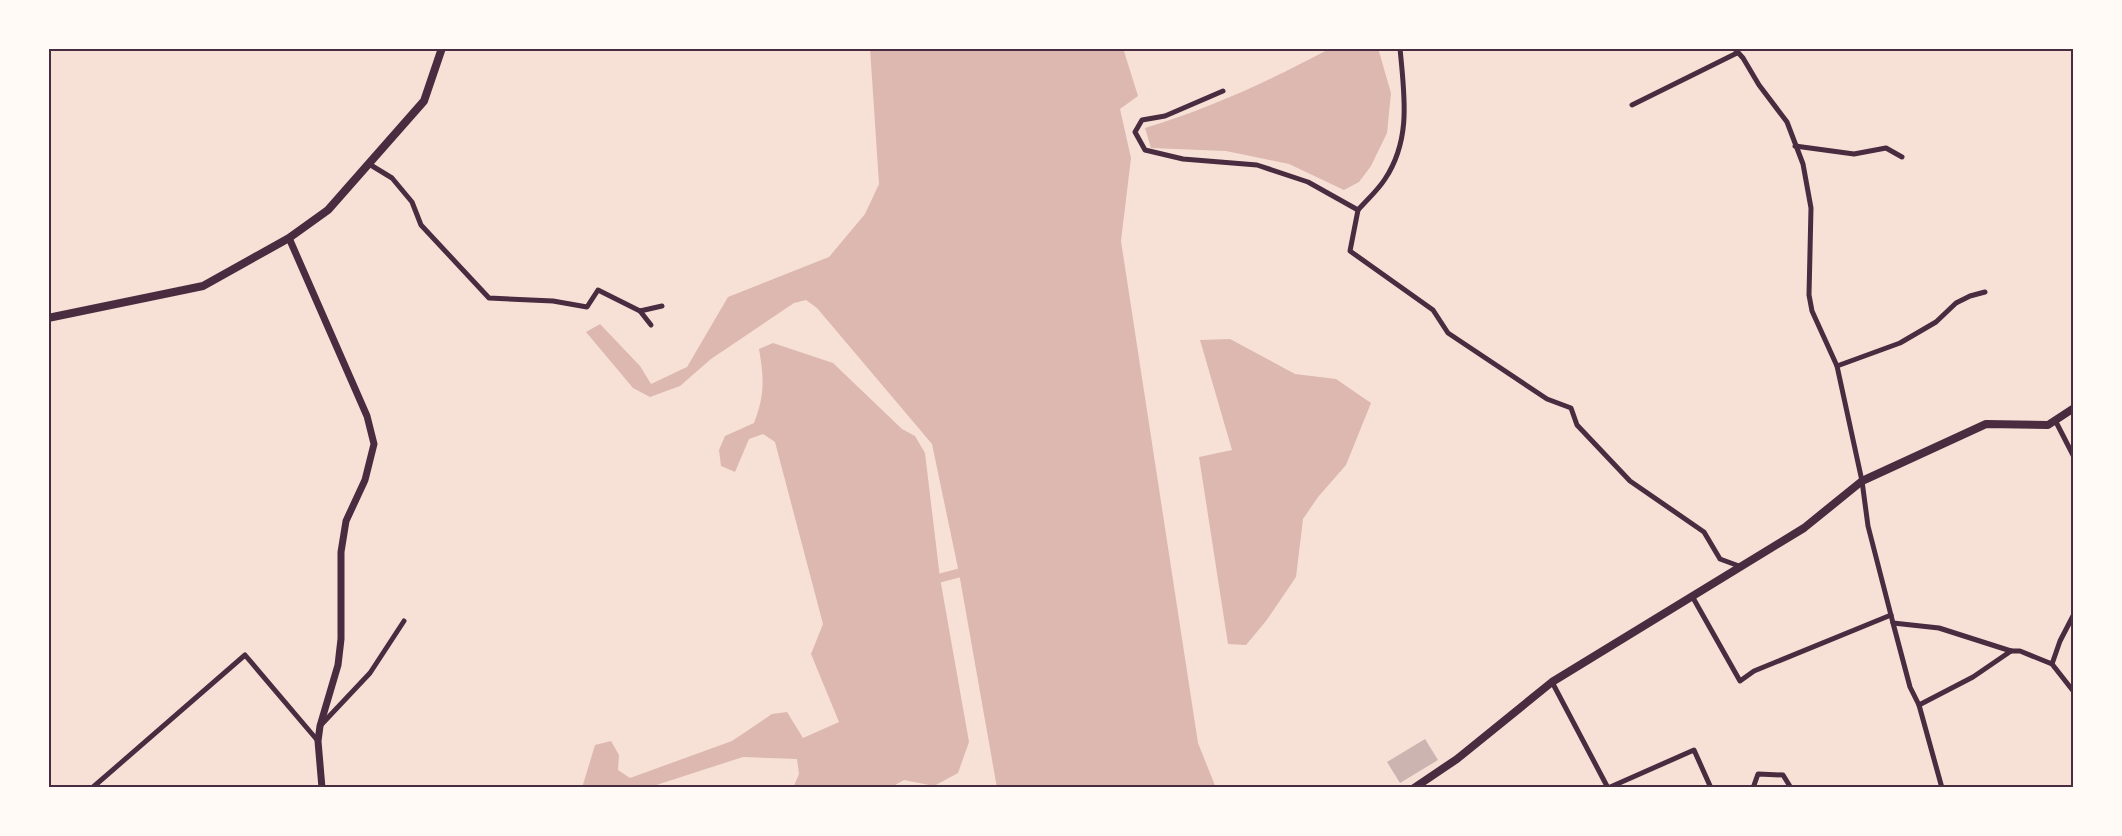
<svg xmlns="http://www.w3.org/2000/svg" width="2122" height="836" font-family="Ubuntu,sans-serif">
<style>
.water{fill:#dcb8b0}
.lines{fill:none;stroke-linecap:round;stroke-linejoin:round}
.canal{stroke:#dcb8b0;stroke-width:9}
.building{fill:#ccb4b1}
.minor{stroke:#4a2c40;stroke-width:5}
.tertiary{stroke:#4a2c40;stroke-width:7}
.secondary{stroke:#4a2c40;stroke-width:8}
.neatline{fill:none;stroke:#4a2c40;stroke-width:2}
</style>
<rect width="100%" height="100%" fill="#f7e1d7"/>
<g class="water">
<path d="M 870,48 L 1123,48 L 1138,96 L 1120,109 L 1131,158 L 1121,241 L 1198,743 L 1216,788 L 997,788 L 959,573 L 932,444 L 817,308 L 806,300 L 794,303 L 711,359 L 680,386 L 650,397 L 633,388 L 586,332 L 600,324 L 640,366 L 651,384 L 687,367 L 728,297 L 829,257 L 865,214 L 879,184 Z"/>
<path d="M 1331,48 L 1378,48 L 1391,93 L 1387,133 L 1371,166 L 1359,182 L 1344,190 L 1289,164 L 1226,151 L 1151,148 L 1145,128 C 1211,108 1271,80 1331,48 Z"/>
<path d="M 1230,339 L 1295,374 L 1336,379 L 1371,403 L 1346,465 L 1318,497 L 1303,519 L 1296,577 L 1266,621 L 1246,645 L 1228,644 L 1199,457 L 1232,450 L 1200,340 Z"/>
<path d="M 773,343 L 833,363 L 902,429 L 915,436 L 925,453 L 940,578 L 969,742 L 958,773 L 934,786 L 904,780 L 890,788 L 793,788 L 799,774 L 797,759 L 743,757 L 647,788 L 582,788 L 595,745 L 611,741 L 619,755 L 618,770 L 630,778 L 732,741 L 772,714 L 787,712 L 803,738 L 839,722 L 811,654 L 823,624 L 775,442 L 763,434 L 749,439 L 735,472 L 721,466 L 719,450 L 725,436 L 754,423 C 765,395 764,378 759,349 Z"/>
</g>
<g class="lines">
<path class="canal" d="M 940,578 L 959,573"/>
</g>
<path class="building" d="M 1425,739 L 1438,760 L 1400,783 L 1387,762 Z"/>
<g class="lines">
<g class="minor">
<path d="M 1734,48 L 1743,58 L 1759,85 L 1787,122 L 1803,164 L 1811,208 L 1809,295 L 1812,311 L 1837,366 L 1862,481 L 1868,526 L 1893,623 L 1939,628 L 2011,651 L 2020,651 L 2052,664 L 2060,641 L 2074,614"/>
<path d="M 1223,91 L 1165,116 L 1142,120 L 1135,132 L 1145,150 L 1183,159 L 1257,165 L 1308,182 L 1358,210 L 1350,251 L 1433,310 L 1448,333 L 1547,399 L 1571,408 L 1577,425 L 1630,481 L 1704,532 L 1720,559 L 1739,566"/>
<path d="M 1632,105 L 1737,53"/>
<path d="M 1795,146 L 1854,154 L 1886,148 L 1902,157"/>
<path d="M 369,164 L 392,178 L 412,202 L 421,225 L 489,298 L 553,301 L 587,307 L 598,290 L 640,311 L 662,306"/>
<path d="M 1358,210 C 1367,200 1378,190 1385,179 C 1412,138 1404,94 1400,48"/>
<path d="M 640,311 L 651,325"/>
<path d="M 1837,366 L 1900,343 L 1936,322 L 1956,303 L 1970,296 L 1985,292"/>
<path d="M 2055,420 L 2074,457"/>
<path d="M 1692,596 L 1740,681 L 1754,671 L 1891,615"/>
<path d="M 1893,623 L 1910,687 L 1919,705 L 1942,788"/>
<path d="M 2052,664 L 2074,692"/>
<path d="M 1552,682 L 1608,788"/>
<path d="M 1919,705 L 1973,677 L 2011,651"/>
<path d="M 321,725 L 370,673 L 404,621"/>
<path d="M 92,788 L 245,655 L 318,741"/>
<path d="M 1608,788 L 1694,750 L 1711,788"/>
<path d="M 1753,788 L 1758,774 L 1783,775 L 1791,788"/>
</g>
<path class="tertiary" d="M 289,238 L 367,416 L 374,444 L 365,480 L 346,521 L 341,552 L 341,639 L 338,665 L 320,726 L 318,741 L 322,788"/>
<g class="secondary">
<path d="M 48,318 L 203,286 L 289,238 L 328,210 L 424,101 L 442,48"/>
<path d="M 1414,788 L 1457,759 L 1552,682 L 1804,528 L 1862,481 L 1986,424 L 2048,425 L 2074,408"/>
</g>
</g>
<rect width="2122" height="836" fill="none" stroke="#fffaf5" stroke-width="99"/>
<rect x="50" y="50" width="2022" height="736" class="neatline"/>
</svg>
